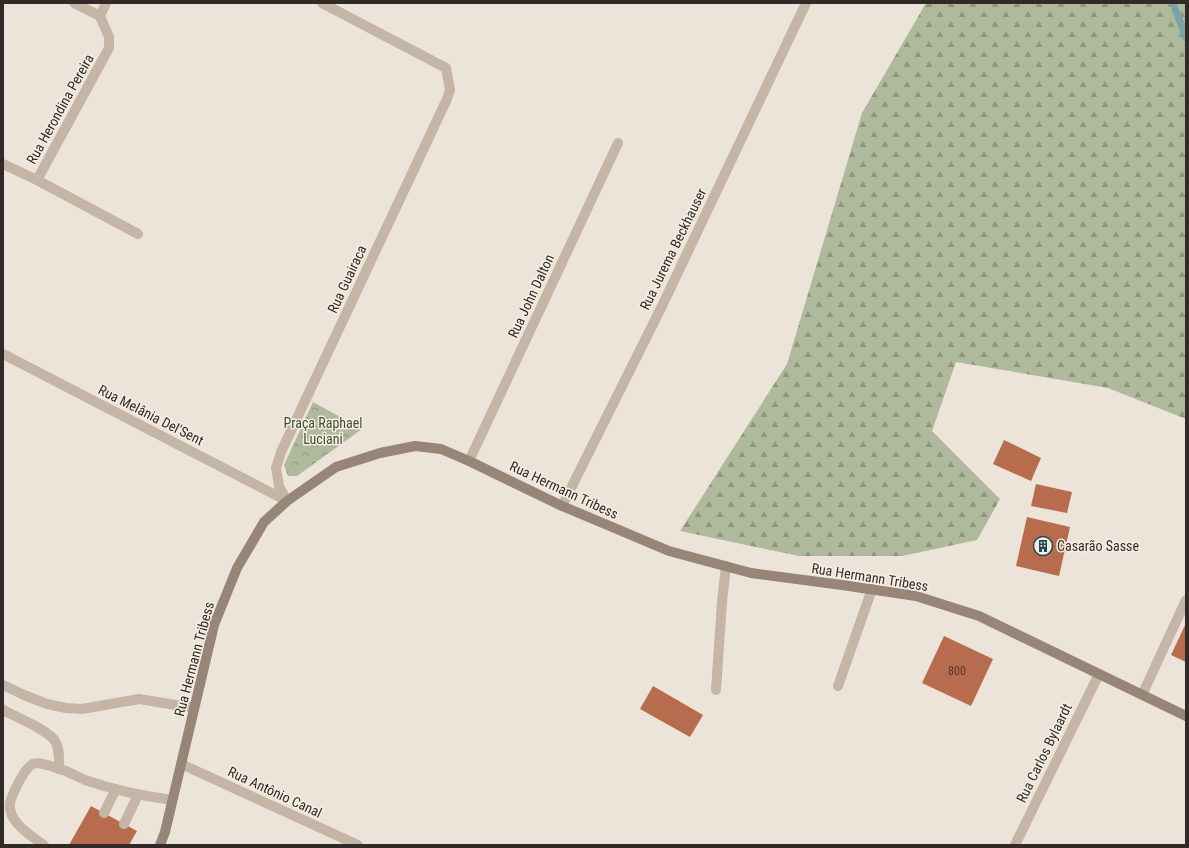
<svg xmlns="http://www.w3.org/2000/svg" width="1189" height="848" font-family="'Roboto Condensed',sans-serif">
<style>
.forest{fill:url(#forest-firs)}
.park{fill:url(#park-crowns)}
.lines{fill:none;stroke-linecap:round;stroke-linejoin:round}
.stream{stroke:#7ba3a7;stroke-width:7}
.building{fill:#b76c4d}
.lane{stroke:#c4b5a6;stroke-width:10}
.street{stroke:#c4b5a6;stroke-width:10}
.secondary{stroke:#978578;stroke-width:10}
.labels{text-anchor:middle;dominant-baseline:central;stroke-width:3;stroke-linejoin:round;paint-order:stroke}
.number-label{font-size:12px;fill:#523a30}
.street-label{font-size:14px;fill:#312a26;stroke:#f6eee4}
.park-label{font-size:14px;fill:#3f4c2d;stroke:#f6eee4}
.poi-label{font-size:14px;fill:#312a26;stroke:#f6eee4;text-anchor:start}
</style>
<defs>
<pattern id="forest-firs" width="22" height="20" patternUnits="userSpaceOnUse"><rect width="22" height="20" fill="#aeba9b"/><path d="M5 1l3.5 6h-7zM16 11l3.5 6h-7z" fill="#8e977e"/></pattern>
<pattern id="park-crowns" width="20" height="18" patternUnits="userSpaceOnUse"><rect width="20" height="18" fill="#aeba9b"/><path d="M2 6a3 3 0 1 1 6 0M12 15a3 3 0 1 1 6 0" fill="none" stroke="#8e977e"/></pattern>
</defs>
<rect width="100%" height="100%" fill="#ede4d9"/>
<path class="forest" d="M 926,3 L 1186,3 L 1186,419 L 1108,388 L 956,362 L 932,431 L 1000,499 L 977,540 L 902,556 L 799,556 L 680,531 L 787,364 L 862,113 Z"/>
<path class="park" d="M 313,402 L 362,429 L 297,476 L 288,476 L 284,465 Z"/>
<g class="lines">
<path class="stream" d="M 1173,3 L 1186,38"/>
</g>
<g class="building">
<path d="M 1004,440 L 1041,458 L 1031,481 L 993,464 Z"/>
<path d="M 1036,484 L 1072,492 L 1067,513 L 1031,506 Z"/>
<path d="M 1027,517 L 1070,527 L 1059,576 L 1016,566 Z"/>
<path d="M 1186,623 L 1186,662 L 1171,655 Z"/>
<path d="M 944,636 L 993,659 L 971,706 L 922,683 Z"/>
<path d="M 653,686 L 703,715 L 690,737 L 640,709 Z"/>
<path d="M 91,806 L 137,831 L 129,845 L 69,845 Z"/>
</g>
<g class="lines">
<g class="lane">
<path d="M 3,685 L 24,695 L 47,704 L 66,708 L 82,709 L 139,699 L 194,708"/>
<path d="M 838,686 L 872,589"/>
<path d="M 716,690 L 722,602 L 726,566"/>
<path d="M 1142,695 L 1186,600"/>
<path d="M 3,710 C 16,717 47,729 55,741 C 60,749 59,760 59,769"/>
<path d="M 181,764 L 358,845"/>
<path d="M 104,813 L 116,789"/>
<path d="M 124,824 L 138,795"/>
<path d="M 44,845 C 30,835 4,820 11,799 C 14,791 25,767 33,764 C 41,761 58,769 66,771 C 72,774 79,777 85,780 C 114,790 142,796 172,800"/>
</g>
<g class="street">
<path d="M 74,3 L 100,16 L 106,3"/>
<path d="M 3,164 L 37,180 L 109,48 L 109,37 L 100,16"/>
<path d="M 37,180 L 138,234"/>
<path d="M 3,354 L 287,501"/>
<path d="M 469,461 L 618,143"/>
<path d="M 287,501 L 279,486 L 276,468 L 281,452 L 447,99 L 450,90 L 446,68 L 322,3"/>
<path d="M 562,506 L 662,306 L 806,3"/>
<path d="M 1015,845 L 1099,674"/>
</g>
<path class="secondary" d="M 160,845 L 165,832 L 214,625 L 237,568 L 264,522 L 287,501 L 336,467 L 380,453 L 415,446 L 441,449 L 469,461 L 562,506 L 669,551 L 751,573 L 842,585 L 916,596 L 979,616 L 1186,716"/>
</g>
<defs>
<g id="building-ring" transform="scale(1)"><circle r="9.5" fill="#f6eee4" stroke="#21484d" stroke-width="1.5"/><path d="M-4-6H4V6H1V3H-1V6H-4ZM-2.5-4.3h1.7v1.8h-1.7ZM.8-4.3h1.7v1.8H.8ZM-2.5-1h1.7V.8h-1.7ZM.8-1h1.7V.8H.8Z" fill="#21484d"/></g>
</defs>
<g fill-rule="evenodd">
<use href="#building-ring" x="1043" y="546"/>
</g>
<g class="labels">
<g class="number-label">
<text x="957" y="671">800</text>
</g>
<g class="street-label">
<text transform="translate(60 109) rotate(-61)">Rua Herondina Pereira</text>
<text transform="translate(673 249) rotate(-64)">Rua Jurema Beckhauser</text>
<text transform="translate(347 279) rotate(-65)">Rua Guairaca</text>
<text transform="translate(531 296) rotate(-65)">Rua John Dalton</text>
<text transform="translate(151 415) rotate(27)">Rua Melânia Del'Sent</text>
<text transform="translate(564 490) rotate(25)">Rua Hermann Tribess</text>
<text transform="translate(870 577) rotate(9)">Rua Hermann Tribess</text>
<text transform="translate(194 659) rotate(-75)">Rua Hermann Tribess</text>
<text transform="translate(1044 753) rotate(-64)">Rua Carlos Bylaardt</text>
<text transform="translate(275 792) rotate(25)">Rua Antônio Canal</text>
</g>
<g class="park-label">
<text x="323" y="423">Praça Raphael<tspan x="323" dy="16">Luciani</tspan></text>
</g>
<g class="poi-label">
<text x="1057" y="546">Casarão Sasse</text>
</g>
</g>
<rect width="1189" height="848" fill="none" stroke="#312a26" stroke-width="8"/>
</svg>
